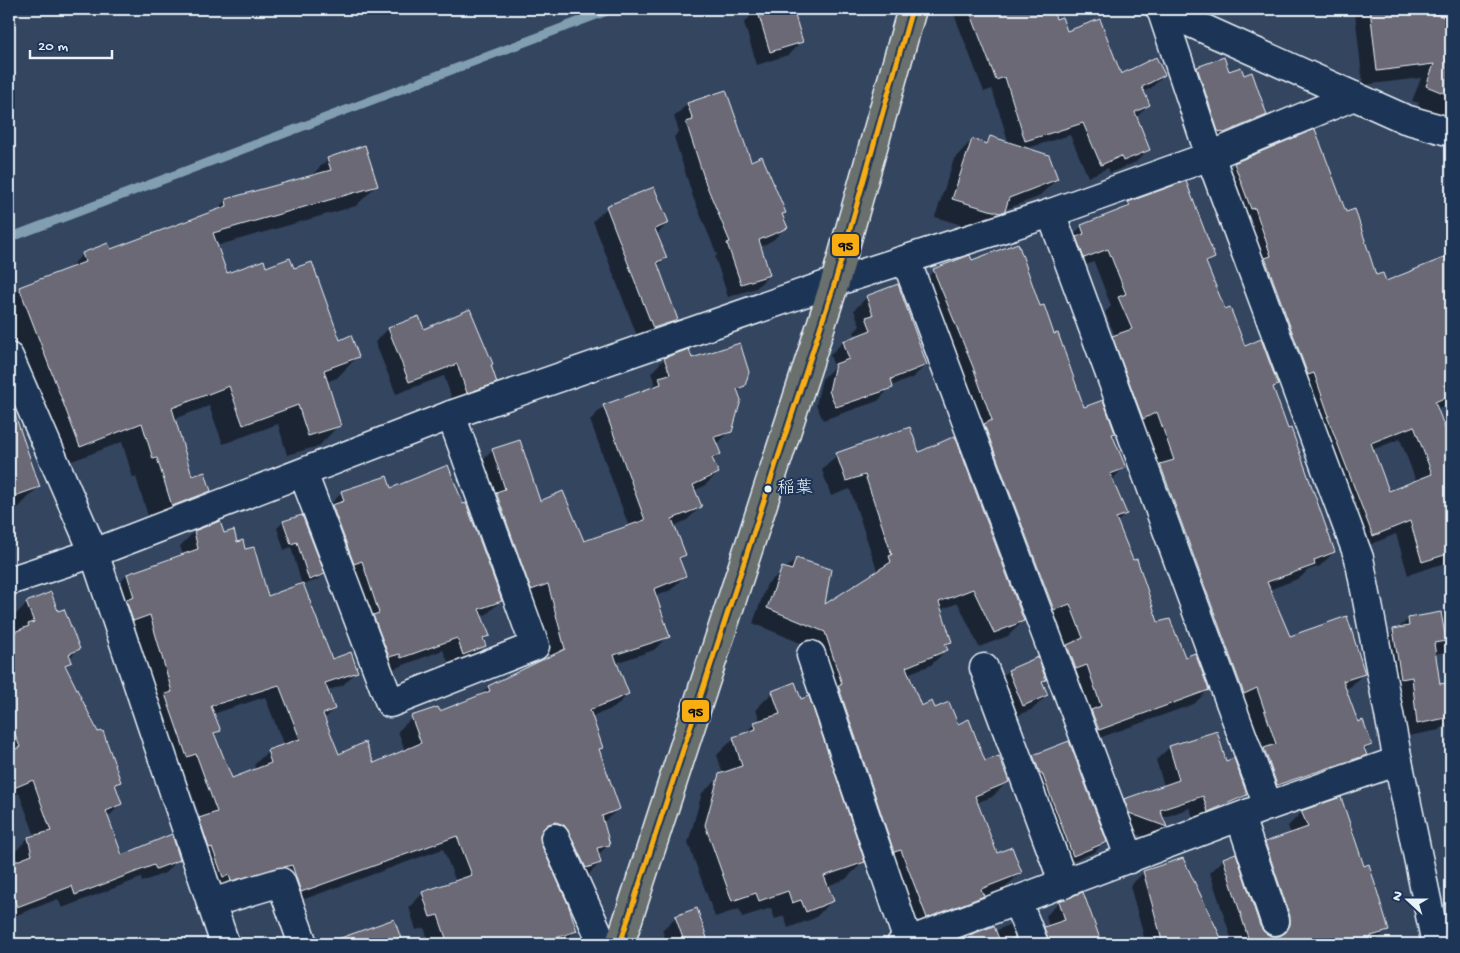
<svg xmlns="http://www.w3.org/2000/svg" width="1460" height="953" font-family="'Gochi Hand','Klee One',sans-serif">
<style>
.shadow{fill:#0007;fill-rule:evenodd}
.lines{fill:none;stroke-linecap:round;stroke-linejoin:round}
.stream{stroke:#819fb1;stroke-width:9}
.building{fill:#6b6974;stroke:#e8f1f8;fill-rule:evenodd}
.minor-casing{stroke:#e8f1f8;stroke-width:31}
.major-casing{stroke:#e8f1f8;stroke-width:31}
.minor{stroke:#1d3557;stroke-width:28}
.major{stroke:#6b706d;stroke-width:28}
.bus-1-casing{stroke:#1d3557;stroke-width:9}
.bus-1{stroke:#f8ad13;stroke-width:5}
.bus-dot{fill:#e8f1f8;stroke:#1d3557;stroke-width:2}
.labels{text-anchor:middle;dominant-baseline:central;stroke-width:4;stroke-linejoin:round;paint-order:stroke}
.bus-label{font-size:18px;fill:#e8f1f8;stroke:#1d3557;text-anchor:start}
.line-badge{stroke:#1d3557;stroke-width:2}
.pale-badge-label{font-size:14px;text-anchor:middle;font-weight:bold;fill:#111}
</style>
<rect width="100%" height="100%" fill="#344560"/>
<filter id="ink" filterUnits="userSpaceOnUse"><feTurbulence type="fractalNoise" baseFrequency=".02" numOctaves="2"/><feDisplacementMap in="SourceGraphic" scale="10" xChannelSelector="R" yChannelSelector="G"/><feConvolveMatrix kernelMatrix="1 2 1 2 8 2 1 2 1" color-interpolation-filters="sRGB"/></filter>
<g filter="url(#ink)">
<g class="shadow">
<path d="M 757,9 L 791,9 L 801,42 L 788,55 L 757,65 L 744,23 Z"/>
<path d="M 952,9 L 1051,9 L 1055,21 L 1066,33 L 1120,76 L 1164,75 L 1151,88 L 1143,92 L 1148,105 L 1136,118 L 1149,149 L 1136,162 L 1110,173 L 1108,168 L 1088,177 L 1070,135 L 1025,149 L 1057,179 L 1038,197 L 1004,210 L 985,229 L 981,231 L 935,217 L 954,159 L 972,140 L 984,144 L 990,137 L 1009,144 L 992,89 L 984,92 Z"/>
<path d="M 1200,9 L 1226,9 L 1203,18 Z"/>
<path d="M 1360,9 L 1413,9 L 1447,19 L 1445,9 L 1451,9 L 1451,123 L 1414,113 L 1419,103 L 1412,101 L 1421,78 L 1363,85 L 1355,14 Z"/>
<path d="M 1198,68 L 1228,73 L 1266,115 L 1246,135 L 1203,153 L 1177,89 Z"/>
<path d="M 687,104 L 784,213 L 781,216 L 786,227 L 773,240 L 760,247 L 769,275 L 756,288 L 728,297 L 715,257 L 717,255 L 693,197 L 674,137 L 679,131 L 674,117 Z"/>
<path d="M 364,147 L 377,185 L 356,206 L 216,246 L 227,275 L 266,269 L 293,270 L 339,341 L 357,357 L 337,378 L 326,382 L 339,425 L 319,446 L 287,455 L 278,424 L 223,444 L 209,406 L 174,419 L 192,478 L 209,491 L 189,511 L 151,526 L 136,477 L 133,478 L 122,442 L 59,466 L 9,333 L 9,300 L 20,288 L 66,271 L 83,254 L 110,251 L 215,212 L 226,200 L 310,177 L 327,160 Z"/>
<path d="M 1234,164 L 1345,214 L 1376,277 L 1386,282 L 1451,258 L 1451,403 L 1436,409 L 1451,447 L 1451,561 L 1408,575 L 1396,534 L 1359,549 L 1221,178 ZM 1400,439 L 1416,481 L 1388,492 L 1372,450 Z"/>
<path d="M 654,189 L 668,223 L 656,235 L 665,258 L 657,266 L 677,319 L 663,333 L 639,341 L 593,221 L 607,208 Z"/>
<path d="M 1129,203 L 1213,258 L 1206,265 L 1224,310 L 1244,347 L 1277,385 L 1272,390 L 1334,552 L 1320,566 L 1308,570 L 1300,578 L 1269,590 L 1289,637 L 1364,673 L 1350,687 L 1344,689 L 1357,723 L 1371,745 L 1364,751 L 1366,755 L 1352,769 L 1263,798 L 1143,425 L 1129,432 L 1099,351 L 1115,336 L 1105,312 L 1111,306 L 1094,262 L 1070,271 L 1068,240 L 1082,226 L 1121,211 Z"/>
<path d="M 971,261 L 1040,308 L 1083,409 L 1113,433 L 1111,435 L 1124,467 L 1112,480 L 1126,514 L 1116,523 L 1157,624 L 1208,690 L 1194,704 L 1085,743 L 1053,660 L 1067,646 L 1056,617 L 1040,623 L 920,284 L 934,271 Z"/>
<path d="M 867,297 L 926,365 L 912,378 L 891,386 L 878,401 L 823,420 L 816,405 L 822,379 L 834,367 L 830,355 L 843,342 L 856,337 L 854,332 L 860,326 L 854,310 Z"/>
<path d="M 418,318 L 423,331 L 490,366 L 495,382 L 483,395 L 454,405 L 444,376 L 396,394 L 375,342 L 388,329 Z"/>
<path d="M 664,359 L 691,360 L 744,385 L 737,392 L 730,431 L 716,445 L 720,453 L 712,461 L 718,473 L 704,486 L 694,491 L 700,507 L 687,520 L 674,526 L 685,555 L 679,561 L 684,576 L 671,590 L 655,596 L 668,636 L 654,650 L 616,663 L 628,694 L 614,708 L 591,717 L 601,748 L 598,751 L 619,809 L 602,823 L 609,844 L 598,855 L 600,863 L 586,877 L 550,838 L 538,836 L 540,845 L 575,931 L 562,944 L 430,944 L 424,928 L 416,930 L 409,907 L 422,894 L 456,882 L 443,849 L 288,905 L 279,878 L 217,894 L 186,833 L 201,819 L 182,767 L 173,770 L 158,703 L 136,628 L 119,634 L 114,589 L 127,575 L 183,555 L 180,546 L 194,532 L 219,523 L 223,534 L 244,551 L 267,597 L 302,585 L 291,547 L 284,550 L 277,528 L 283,522 L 323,574 L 317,580 L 303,585 L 331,661 L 356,672 L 343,685 L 327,691 L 334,709 L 324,719 L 339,756 L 374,764 L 405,751 L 398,731 L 412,718 L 439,713 L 477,698 L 488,687 L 550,658 L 534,597 L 517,603 L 479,464 L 493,450 L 539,502 L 583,542 L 629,527 L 590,420 L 604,406 L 648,390 L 655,383 L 651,373 ZM 265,697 L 284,746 L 268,751 L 254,765 L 256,770 L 231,779 L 214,736 L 219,731 L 213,714 Z"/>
<path d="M 9,405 L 39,486 L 19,507 L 9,510 Z"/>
<path d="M 918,454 L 1023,621 L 1008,636 L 979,647 L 958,603 L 940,610 L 951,641 L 945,647 L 946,650 L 931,665 L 907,674 L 920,708 L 934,710 L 957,725 L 985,763 L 1007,782 L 992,797 L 976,803 L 996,854 L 1020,873 L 1005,888 L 981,897 L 967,911 L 911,932 L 810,647 L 753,623 L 767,584 L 797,559 L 824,606 L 877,570 L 850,489 L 831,496 L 822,470 L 837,455 Z"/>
<path d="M 390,490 L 501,601 L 487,614 L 481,616 L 488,636 L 483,641 L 485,645 L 471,659 L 450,667 L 443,650 L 388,671 L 329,506 L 342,492 Z"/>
<path d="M 27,603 L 58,613 L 79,649 L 69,658 L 70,662 L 65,667 L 120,781 L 114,787 L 121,804 L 107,818 L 121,857 L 179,859 L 165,873 L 142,882 L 141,878 L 62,908 L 58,899 L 9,918 L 9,868 L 17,862 L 15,852 L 28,838 L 35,836 L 19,793 L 9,797 L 9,626 L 16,624 L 13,617 Z"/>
<path d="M 1451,612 L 1451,651 L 1434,654 L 1439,685 L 1449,684 L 1451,718 L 1439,730 L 1404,737 L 1399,690 L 1387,692 L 1380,643 L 1409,619 Z"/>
<path d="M 1009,670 L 1045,680 L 1042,683 L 1047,695 L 1033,709 L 1009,719 L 995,684 Z"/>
<path d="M 773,692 L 800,701 L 863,862 L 846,879 L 827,886 L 832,901 L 815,918 L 788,928 L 784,916 L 775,919 L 771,908 L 742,917 L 739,909 L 715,917 L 688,843 L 702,793 L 723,775 L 717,755 L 734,738 L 744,735 L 755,723 L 760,722 L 756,709 Z"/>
<path d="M 1170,747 L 1225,763 L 1246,795 L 1232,809 L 1195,825 L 1190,808 L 1162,818 L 1166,827 L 1152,840 L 1116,826 L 1111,814 L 1125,800 L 1164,786 L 1156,760 Z"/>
<path d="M 1034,756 L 1105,841 L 1095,852 L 1062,865 L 1023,767 Z"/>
<path d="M 1302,812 L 1387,930 L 1373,944 L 1233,944 L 1210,873 L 1224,859 L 1263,933 L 1271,937 L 1277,937 L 1252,857 L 1266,844 L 1291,834 L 1288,826 Z"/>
<path d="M 1182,859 L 1223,944 L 1124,944 L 1144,937 L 1130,886 L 1144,872 Z"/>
<path d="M 1082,894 L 1101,944 L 1031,944 L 1045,928 L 1049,927 L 1046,916 L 1059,902 Z"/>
<path d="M 696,910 L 708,944 L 667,944 L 662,930 L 676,917 Z"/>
<path d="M 1009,925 L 1017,944 L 951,944 L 993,927 L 995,931 Z"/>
<path d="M 27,938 L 29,944 L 9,944 L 9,943 Z"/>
<path d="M 400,940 L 396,944 L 331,944 L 333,942 Z"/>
</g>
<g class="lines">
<path class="stream" d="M 9,238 L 612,9"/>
</g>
<g class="building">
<path d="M 757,9 L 793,9 L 803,42 L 770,52 Z"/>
<path d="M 969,9 L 1052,9 L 1056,19 L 1062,17 L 1067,31 L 1100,19 L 1121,74 L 1156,57 L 1165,75 L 1142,87 L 1150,105 L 1135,112 L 1150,150 L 1123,161 L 1121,156 L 1101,165 L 1083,123 L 1025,141 L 1005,77 L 996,80 Z"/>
<path d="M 1370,9 L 1417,9 L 1451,19 L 1451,96 L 1426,86 L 1434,64 L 1377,71 Z"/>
<path d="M 1224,57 L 1229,71 L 1241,67 L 1244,75 L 1252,72 L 1267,115 L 1224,133 L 1218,131 L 1197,67 Z"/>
<path d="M 726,90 L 751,161 L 762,156 L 786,213 L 782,214 L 788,228 L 759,240 L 770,275 L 741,284 L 727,243 L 730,242 L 706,184 L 686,122 L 693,120 L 687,103 Z"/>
<path d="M 1315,129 L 1346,212 L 1355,209 L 1376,275 L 1383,273 L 1386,281 L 1451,255 L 1451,395 L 1435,402 L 1451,444 L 1451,553 L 1422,562 L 1410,521 L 1373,536 L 1327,416 L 1329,416 L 1314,373 L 1308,375 L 1265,258 L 1271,256 L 1255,208 L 1251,209 L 1234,163 ZM 1414,426 L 1432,474 L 1389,491 L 1371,443 Z"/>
<path d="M 990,136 L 1049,155 L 1058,179 L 1009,198 L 1005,211 L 1000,213 L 952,199 L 972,139 L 987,144 Z"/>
<path d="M 365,145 L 378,186 L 213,233 L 227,273 L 264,260 L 266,267 L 290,258 L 294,268 L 312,262 L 340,340 L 351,335 L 359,357 L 324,370 L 341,426 L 308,436 L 298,405 L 243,425 L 229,386 L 172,408 L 192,476 L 205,472 L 211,491 L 172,506 L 157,458 L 153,459 L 142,423 L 80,447 L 19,287 L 85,262 L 82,253 L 108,243 L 111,249 L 227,206 L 226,199 L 331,170 L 327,158 Z"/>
<path d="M 1186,181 L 1215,258 L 1206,262 L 1225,309 L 1230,307 L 1245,346 L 1261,339 L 1278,385 L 1273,387 L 1288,429 L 1291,428 L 1335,552 L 1314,560 L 1315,565 L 1267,582 L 1290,636 L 1347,616 L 1365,674 L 1343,681 L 1358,722 L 1363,720 L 1372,745 L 1364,748 L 1367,755 L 1277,785 L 1264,748 L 1276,744 L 1257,688 L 1244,694 L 1160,464 L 1174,460 L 1157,412 L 1143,419 L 1112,336 L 1132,329 L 1118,297 L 1126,294 L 1108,249 L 1084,258 L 1076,237 L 1084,234 L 1081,225 L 1130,206 L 1128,202 Z"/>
<path d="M 654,187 L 669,223 L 655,229 L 667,258 L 657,262 L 678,320 L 653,328 L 606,206 Z"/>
<path d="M 1018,243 L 1040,306 L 1044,305 L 1054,334 L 1058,333 L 1084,407 L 1103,400 L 1115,433 L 1112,434 L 1126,468 L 1110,474 L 1127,514 L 1116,518 L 1133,560 L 1137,559 L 1158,622 L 1170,619 L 1185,657 L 1195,653 L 1209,690 L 1099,730 L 1091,710 L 1101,706 L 1087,665 L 1076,669 L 1067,645 L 1083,638 L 1070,604 L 1054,610 L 984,424 L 992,420 L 973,367 L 933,269 L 970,255 L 972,260 Z"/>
<path d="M 898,284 L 927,365 L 891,379 L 893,388 L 836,407 L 829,391 L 835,364 L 849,359 L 843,341 L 871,330 L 866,317 L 873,315 L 866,296 Z"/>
<path d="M 470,309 L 493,364 L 491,365 L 497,383 L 467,393 L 457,364 L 409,382 L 388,328 L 419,316 L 424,329 Z"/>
<path d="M 740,343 L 749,372 L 745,386 L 737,389 L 741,400 L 732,432 L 714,437 L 721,454 L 712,458 L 719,473 L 693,485 L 702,507 L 672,519 L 686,555 L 679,558 L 686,576 L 654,589 L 670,637 L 614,655 L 629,694 L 590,710 L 603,748 L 599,749 L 620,809 L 602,816 L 610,845 L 597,848 L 601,863 L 586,868 L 569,832 L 564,825 L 556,822 L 548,824 L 543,829 L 540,836 L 541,844 L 568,904 L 577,931 L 537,944 L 448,944 L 438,915 L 430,917 L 422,892 L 472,875 L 457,836 L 301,892 L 292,865 L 231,881 L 229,875 L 223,877 L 212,847 L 209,848 L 199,818 L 217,812 L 196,754 L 187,757 L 165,694 L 172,692 L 150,615 L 133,621 L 126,600 L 134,597 L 127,574 L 198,549 L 194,531 L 220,521 L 224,533 L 234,530 L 237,542 L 243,540 L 245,549 L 254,547 L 268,596 L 303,583 L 332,659 L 351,652 L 358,672 L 325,683 L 335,709 L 323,714 L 339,754 L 365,742 L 374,763 L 421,743 L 411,716 L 438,707 L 440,711 L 490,691 L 488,686 L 565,649 L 548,584 L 531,590 L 496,492 L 505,489 L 492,449 L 520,440 L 540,501 L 563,491 L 584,541 L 645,520 L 603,405 L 661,384 L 659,377 L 670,374 L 664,358 L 689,349 L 692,358 ZM 279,685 L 300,739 L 267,750 L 271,763 L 232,778 L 214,733 L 221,731 L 211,706 Z"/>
<path d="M 12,406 L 40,487 L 9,498 L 9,407 Z"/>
<path d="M 910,427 L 919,452 L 955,436 L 1024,621 L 994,633 L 973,589 L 939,602 L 952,642 L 945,644 L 948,650 L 906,667 L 921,706 L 932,701 L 935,708 L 949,702 L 958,724 L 969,719 L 985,761 L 999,756 L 1009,782 L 975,796 L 997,853 L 1012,847 L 1022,873 L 981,889 L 984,896 L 927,918 L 901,850 L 894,852 L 838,685 L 842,684 L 825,632 L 767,608 L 782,567 L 792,570 L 796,558 L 831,569 L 825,604 L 891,562 L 889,556 L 892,555 L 865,475 L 846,481 L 836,453 Z"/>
<path d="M 448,465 L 463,504 L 466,503 L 502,601 L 479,609 L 490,636 L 483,638 L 486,646 L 463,655 L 457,638 L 401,658 L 400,654 L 389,657 L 373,615 L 379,613 L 362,561 L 354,564 L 332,505 L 344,501 L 341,491 L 387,476 L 391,488 Z"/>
<path d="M 302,515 L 325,574 L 309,580 L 297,542 L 291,544 L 283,521 Z"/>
<path d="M 51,592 L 58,611 L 64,609 L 80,649 L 69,654 L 72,662 L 65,665 L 98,732 L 103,731 L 121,782 L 115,784 L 122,804 L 106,811 L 122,855 L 172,834 L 180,860 L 156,869 L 154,865 L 75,895 L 72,886 L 17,907 L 9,884 L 9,864 L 32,855 L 28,837 L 51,831 L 33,780 L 9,790 L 9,752 L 20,747 L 9,719 L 9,634 L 29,626 L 28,624 L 34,622 L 26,602 Z"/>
<path d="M 1441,612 L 1446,641 L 1434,643 L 1440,684 L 1451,682 L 1451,717 L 1417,724 L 1412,677 L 1401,679 L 1393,629 L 1409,626 L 1408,618 Z"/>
<path d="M 1038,657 L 1046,680 L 1042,681 L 1048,695 L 1023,706 L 1008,670 Z"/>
<path d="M 795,682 L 801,699 L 809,696 L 865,862 L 824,876 L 834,901 L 806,912 L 801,900 L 792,903 L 788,891 L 759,901 L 756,893 L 732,901 L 705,825 L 719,774 L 742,766 L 733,737 L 756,729 L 754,722 L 780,714 L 772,691 Z"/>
<path d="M 1217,731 L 1226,761 L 1234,758 L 1247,795 L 1208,812 L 1203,796 L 1160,810 L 1167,827 L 1129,813 L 1124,799 L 1179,780 L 1169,746 Z"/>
<path d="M 1069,741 L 1107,842 L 1073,856 L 1042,773 L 1040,773 L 1033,755 Z"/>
<path d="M 1341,797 L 1364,866 L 1369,864 L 1389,931 L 1371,936 L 1374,944 L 1250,944 L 1223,858 L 1236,853 L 1260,926 L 1264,932 L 1271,936 L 1280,936 L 1286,932 L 1290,925 L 1290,916 L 1265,842 L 1308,827 L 1301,811 Z"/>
<path d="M 1183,858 L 1224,944 L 1163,944 L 1143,871 Z"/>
<path d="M 1083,892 L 1102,944 L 1049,944 L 1044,927 L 1065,920 L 1059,901 Z"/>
<path d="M 697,908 L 709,944 L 685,944 L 675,916 Z"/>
<path d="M 394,919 L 403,944 L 332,944 L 332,941 Z"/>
<path d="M 994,926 L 1001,944 L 945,944 Z"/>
<path d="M 1015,938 L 1017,944 L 1006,944 L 1005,941 Z"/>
</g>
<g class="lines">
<g class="minor-casing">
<g id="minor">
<path d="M 1160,9 L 1405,119 L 1451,132"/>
<path d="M 1161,9 L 1210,156 L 1359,558 L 1398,761 L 1436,944"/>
<path d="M 1051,213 L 1268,806"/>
<path d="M 906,260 L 1130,859"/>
<path d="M 9,357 L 94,553 L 225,944"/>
<path d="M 303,473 L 390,703 L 535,646 L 451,415"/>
<path d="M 9,581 L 94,553 L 451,415 L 835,282 L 1051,213 L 1210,156 L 1354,96"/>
<path d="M 811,655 L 909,944"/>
<path d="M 984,668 L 1064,884"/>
<path d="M 1240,817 L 1275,921"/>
<path d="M 555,838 L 603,944"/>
<path d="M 1017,901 L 1034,944"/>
<path d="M 211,903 L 281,882 L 303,944"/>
<path d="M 901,944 L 1268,806 L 1398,761"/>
</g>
</g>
<g class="major-casing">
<path id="major" d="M 620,944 L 835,282 L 912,9"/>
</g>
<use href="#minor" class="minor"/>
<use href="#major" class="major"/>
<g class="bus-1-casing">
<path id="bus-1" d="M 620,944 L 835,282 L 912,9"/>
</g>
<use href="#bus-1" class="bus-1"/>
</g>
</g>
<circle class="bus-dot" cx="768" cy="489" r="4.5"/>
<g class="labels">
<g class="bus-label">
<text x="777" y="489">稲葉</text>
</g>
</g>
<g class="line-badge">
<rect x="831" y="233" width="29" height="24" rx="5" fill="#f8ad13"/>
<rect x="681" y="699" width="29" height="24" rx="5" fill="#f8ad13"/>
</g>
<g class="pale-badge-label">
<text x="846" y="250">95</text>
<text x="696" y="716">95</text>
</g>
<rect width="1460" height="953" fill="none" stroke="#1d3557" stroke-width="30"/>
<rect x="15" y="15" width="1430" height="923" fill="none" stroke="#e8f1f8" stroke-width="2" filter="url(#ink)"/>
<g transform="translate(1408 900) rotate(291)" stroke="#1d3557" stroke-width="4" paint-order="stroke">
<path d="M0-4L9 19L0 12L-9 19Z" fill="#e8f1f8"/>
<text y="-8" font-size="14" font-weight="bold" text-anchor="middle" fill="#e8f1f8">N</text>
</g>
<path d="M30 50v8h82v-8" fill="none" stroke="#e8f1f8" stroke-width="2.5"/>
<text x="38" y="50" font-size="15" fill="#e8f1f8" stroke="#1d3557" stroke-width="4" paint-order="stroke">20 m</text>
</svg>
